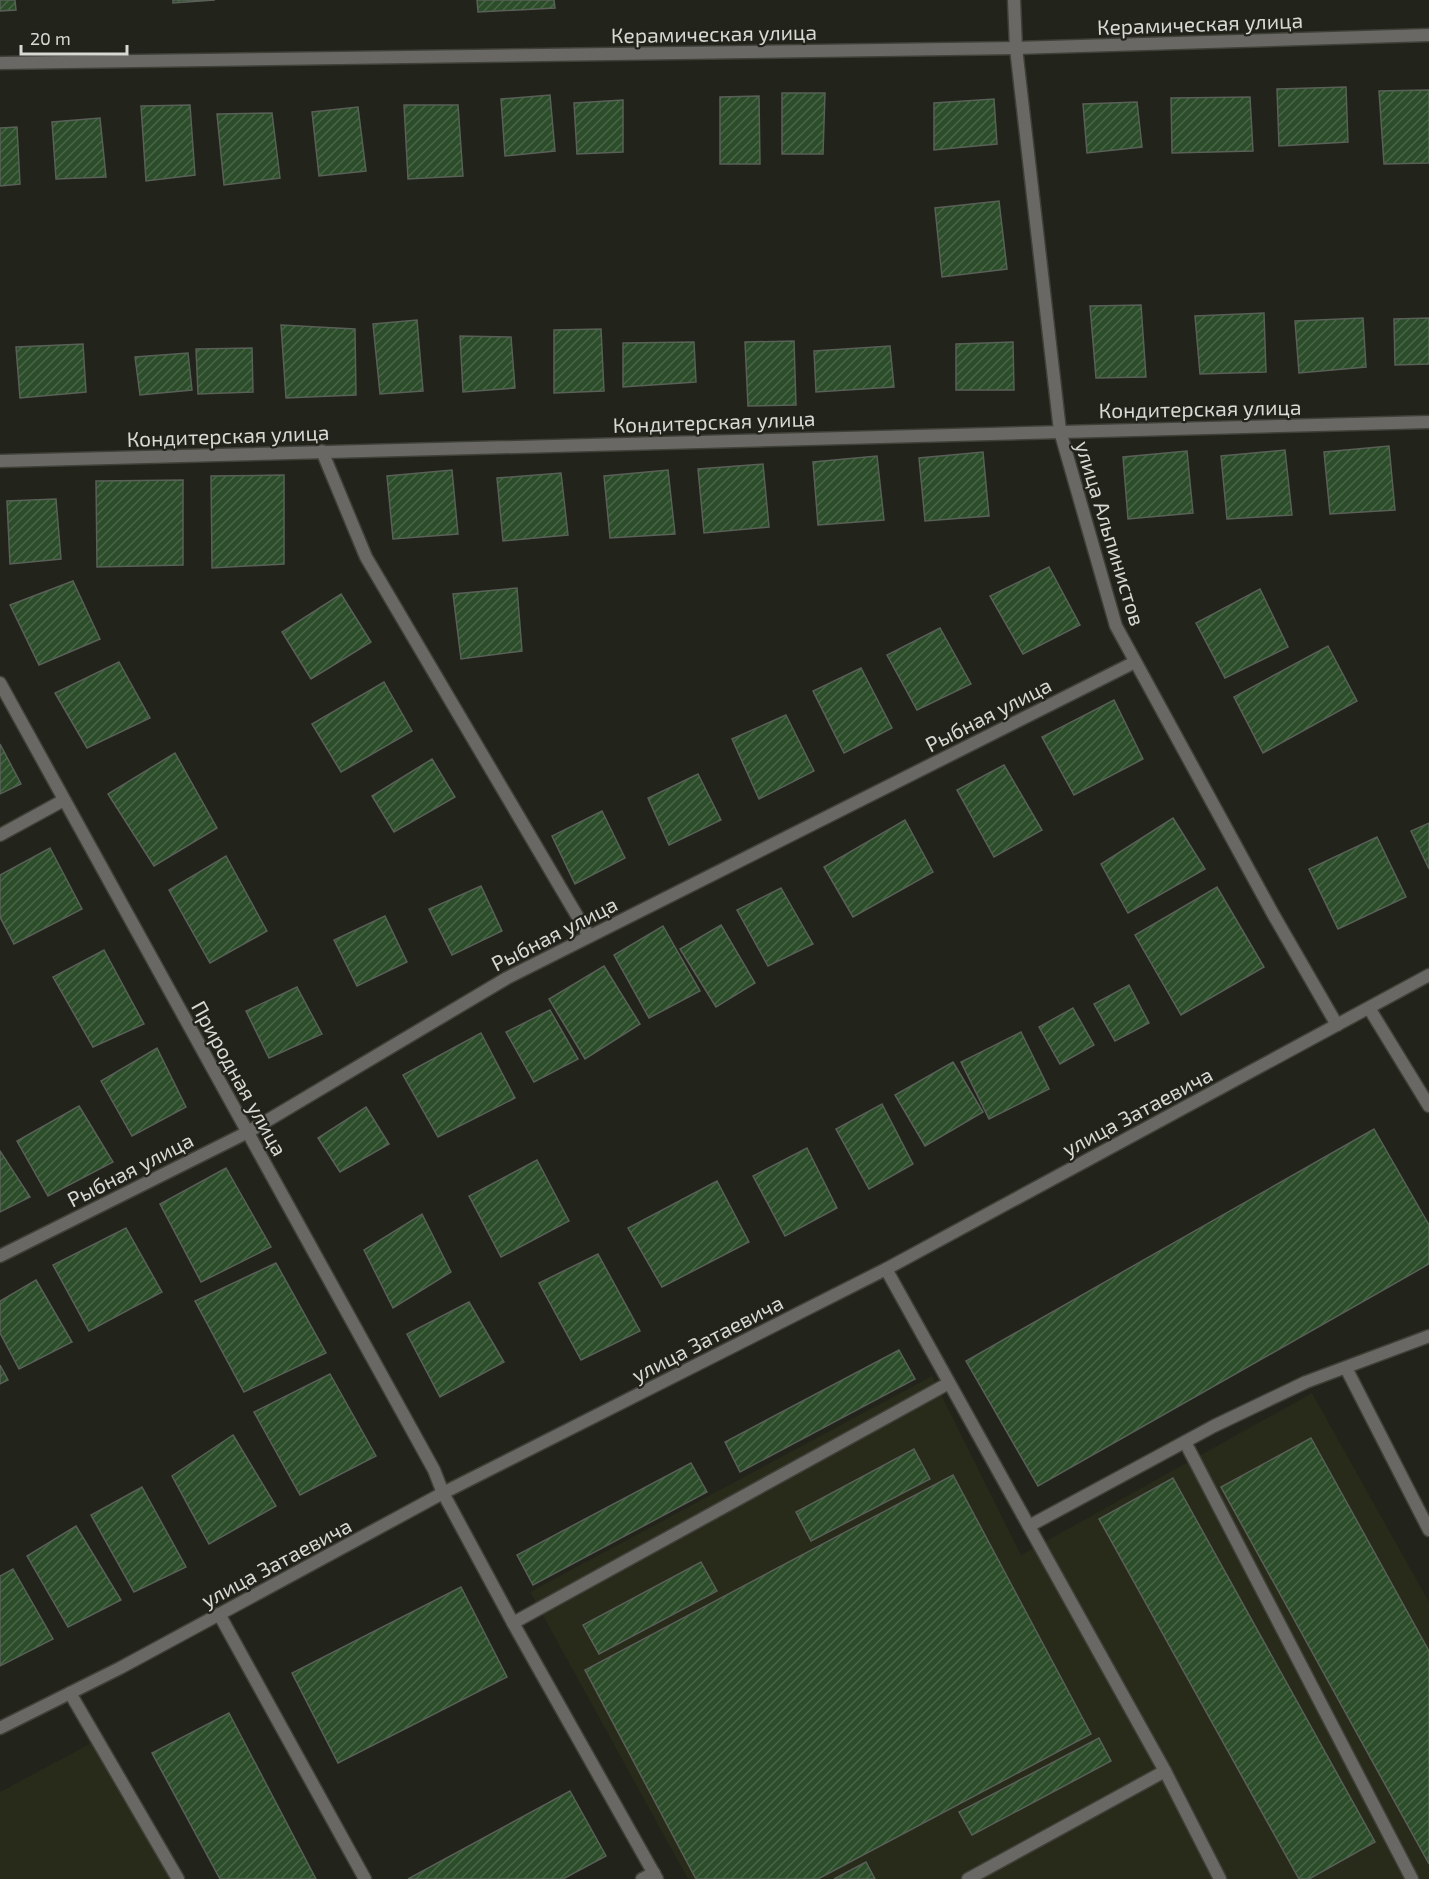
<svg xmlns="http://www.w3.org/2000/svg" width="1429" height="1879" font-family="'Exo 2',sans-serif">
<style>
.built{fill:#282a1a}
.building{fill:url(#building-hatch);stroke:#596058;stroke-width:1.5}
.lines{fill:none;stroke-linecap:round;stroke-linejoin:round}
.service-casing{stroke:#3f4038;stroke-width:15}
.minor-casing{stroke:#3f4038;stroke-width:15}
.tertiary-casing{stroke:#3f4038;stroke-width:15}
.service{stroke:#6a6864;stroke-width:12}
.minor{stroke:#6a6864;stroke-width:12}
.tertiary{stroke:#6a6864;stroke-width:12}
.labels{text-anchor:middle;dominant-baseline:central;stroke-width:4.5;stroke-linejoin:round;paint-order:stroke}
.street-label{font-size:21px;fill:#d8d9d3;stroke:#22231a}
</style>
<defs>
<pattern id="building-hatch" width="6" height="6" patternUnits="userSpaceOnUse" patternTransform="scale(1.5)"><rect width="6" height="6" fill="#2c4d29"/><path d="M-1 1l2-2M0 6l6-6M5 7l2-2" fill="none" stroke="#4a6647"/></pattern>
</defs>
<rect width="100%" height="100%" fill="#22231a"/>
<g class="built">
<path d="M 932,1376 L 1021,1555 L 1312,1393 L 1429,1602 L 1429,1879 L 688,1879 L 530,1592 Z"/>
<path d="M 97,1740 L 171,1879 L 0,1879 L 0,1792 Z"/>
</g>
<g class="building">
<path d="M 0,0 L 15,0 L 16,10 L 0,11 Z"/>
<path d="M 173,0 L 215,0 L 173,3 Z"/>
<path d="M 477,0 L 554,0 L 555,8 L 478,12 Z"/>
<path d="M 1346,87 L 1348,142 L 1279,146 L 1277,89 Z"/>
<path d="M 1429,90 L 1429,163 L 1384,164 L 1379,91 Z"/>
<path d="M 782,93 L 825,93 L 823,154 L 782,154 Z"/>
<path d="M 550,95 L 555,151 L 505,156 L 501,99 Z"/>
<path d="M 759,96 L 760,164 L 720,164 L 720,97 Z"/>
<path d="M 1250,97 L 1253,151 L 1172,153 L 1171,98 Z"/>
<path d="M 994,99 L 997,144 L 934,150 L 934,103 Z"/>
<path d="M 623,100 L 623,152 L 577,154 L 574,103 Z"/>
<path d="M 1137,102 L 1142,147 L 1087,153 L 1083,104 Z"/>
<path d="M 190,105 L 195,175 L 146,181 L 141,106 Z"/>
<path d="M 404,105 L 458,105 L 463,176 L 408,179 Z"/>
<path d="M 358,107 L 366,171 L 319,176 L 312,112 Z"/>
<path d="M 272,113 L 280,178 L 224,185 L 217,114 Z"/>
<path d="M 100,118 L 106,177 L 56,179 L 52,122 Z"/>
<path d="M 17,127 L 20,184 L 0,186 L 0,128 Z"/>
<path d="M 999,201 L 1007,269 L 942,277 L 935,208 Z"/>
<path d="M 1141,305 L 1146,377 L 1096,378 L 1090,306 Z"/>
<path d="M 1264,313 L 1266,372 L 1200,374 L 1195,316 Z"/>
<path d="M 1363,318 L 1366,367 L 1299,373 L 1295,321 Z"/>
<path d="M 1429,318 L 1429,364 L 1395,365 L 1394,319 Z"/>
<path d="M 417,320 L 423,391 L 380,394 L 373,324 Z"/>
<path d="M 281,325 L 355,329 L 356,395 L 286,398 Z"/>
<path d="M 601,329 L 604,391 L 554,393 L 554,330 Z"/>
<path d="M 460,336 L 511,337 L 515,388 L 463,392 Z"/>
<path d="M 794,341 L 796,405 L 748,406 L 745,342 Z"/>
<path d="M 694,342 L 696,382 L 623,387 L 623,343 Z"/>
<path d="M 1013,342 L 1014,390 L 956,390 L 956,344 Z"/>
<path d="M 83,344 L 86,392 L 20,398 L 16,347 Z"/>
<path d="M 890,346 L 894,387 L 816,392 L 814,351 Z"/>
<path d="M 252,348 L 253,392 L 198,394 L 196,349 Z"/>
<path d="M 188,353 L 192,390 L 140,395 L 135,357 Z"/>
<path d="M 1389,446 L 1395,510 L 1330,514 L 1324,452 Z"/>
<path d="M 1285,450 L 1292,515 L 1227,519 L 1221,456 Z"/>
<path d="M 1187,451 L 1193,513 L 1128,519 L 1123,457 Z"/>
<path d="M 983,452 L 989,516 L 925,521 L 919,458 Z"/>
<path d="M 877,456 L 884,520 L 818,525 L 813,462 Z"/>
<path d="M 763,464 L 769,527 L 704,533 L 698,469 Z"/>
<path d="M 452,470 L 458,534 L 393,539 L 387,476 Z"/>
<path d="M 668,470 L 675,534 L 610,538 L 604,476 Z"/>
<path d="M 561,473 L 568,535 L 503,541 L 497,478 Z"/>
<path d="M 284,475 L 284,564 L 212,568 L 211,476 Z"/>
<path d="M 183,480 L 183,565 L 97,567 L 96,481 Z"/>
<path d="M 56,499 L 61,559 L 10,564 L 7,501 Z"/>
<path d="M 1049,567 L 1080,625 L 1023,654 L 990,596 Z"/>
<path d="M 73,581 L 100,639 L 39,665 L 10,605 Z"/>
<path d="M 517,588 L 522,651 L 461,659 L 453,594 Z"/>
<path d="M 1260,589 L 1288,647 L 1225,678 L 1196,623 Z"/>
<path d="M 341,594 L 371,642 L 311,679 L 282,632 Z"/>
<path d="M 940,628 L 971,684 L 917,710 L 887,655 Z"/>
<path d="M 1328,646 L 1357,701 L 1263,753 L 1234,697 Z"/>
<path d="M 119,662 L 150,718 L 87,748 L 55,693 Z"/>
<path d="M 861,668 L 892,728 L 844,753 L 813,691 Z"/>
<path d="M 384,682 L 412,731 L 341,772 L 312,724 Z"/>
<path d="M 1114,700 L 1143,759 L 1074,795 L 1042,737 Z"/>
<path d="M 786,715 L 814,771 L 759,799 L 732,739 Z"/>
<path d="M 0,744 L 21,784 L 0,794 Z"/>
<path d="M 175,753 L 217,828 L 154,866 L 108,794 Z"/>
<path d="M 432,759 L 455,797 L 394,832 L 372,796 Z"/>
<path d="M 1004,765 L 1042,830 L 994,857 L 957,790 Z"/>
<path d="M 698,774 L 721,820 L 669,845 L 648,798 Z"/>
<path d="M 602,811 L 625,858 L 575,884 L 552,836 Z"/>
<path d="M 1173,818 L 1205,869 L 1128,913 L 1101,864 Z"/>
<path d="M 905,820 L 933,872 L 853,917 L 824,867 Z"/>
<path d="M 1429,823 L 1429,869 L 1411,831 Z"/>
<path d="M 1377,837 L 1406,897 L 1338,929 L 1309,869 Z"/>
<path d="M 50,848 L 82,909 L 14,944 L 0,917 L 0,875 Z"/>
<path d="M 226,856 L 267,931 L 210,963 L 169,890 Z"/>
<path d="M 481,886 L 502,931 L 452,955 L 429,909 Z"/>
<path d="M 1217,887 L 1264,967 L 1181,1015 L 1135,935 Z"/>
<path d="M 781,888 L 813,944 L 768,966 L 737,910 Z"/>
<path d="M 385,916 L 407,962 L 357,986 L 334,940 Z"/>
<path d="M 721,925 L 755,983 L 716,1007 L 680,949 Z"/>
<path d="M 663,926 L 700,991 L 649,1018 L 614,955 Z"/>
<path d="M 104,950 L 144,1024 L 93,1047 L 53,977 Z"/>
<path d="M 604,966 L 640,1024 L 585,1059 L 549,999 Z"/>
<path d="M 1129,985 L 1149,1023 L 1115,1041 L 1094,1004 Z"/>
<path d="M 297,987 L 322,1034 L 269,1058 L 246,1011 Z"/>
<path d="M 1073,1008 L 1094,1045 L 1060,1064 L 1039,1027 Z"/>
<path d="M 550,1010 L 578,1059 L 534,1082 L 506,1032 Z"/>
<path d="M 1021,1032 L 1049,1089 L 989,1119 L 961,1062 Z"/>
<path d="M 481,1033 L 515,1098 L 438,1137 L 403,1075 Z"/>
<path d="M 157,1048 L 186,1107 L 132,1136 L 101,1081 Z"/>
<path d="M 953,1062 L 983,1112 L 925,1146 L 895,1095 Z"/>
<path d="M 882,1104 L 913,1164 L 869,1189 L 836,1129 Z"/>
<path d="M 79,1106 L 113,1162 L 48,1196 L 17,1141 Z"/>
<path d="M 366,1107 L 389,1144 L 340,1172 L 318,1138 Z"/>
<path d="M 1374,1129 L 1429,1225 L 1429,1264 L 1038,1486 L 966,1361 Z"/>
<path d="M 807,1148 L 837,1208 L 785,1236 L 753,1176 Z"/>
<path d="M 0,1151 L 30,1197 L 0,1212 Z"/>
<path d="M 537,1160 L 569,1221 L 501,1257 L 469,1196 Z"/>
<path d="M 226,1168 L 271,1247 L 201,1282 L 160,1204 Z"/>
<path d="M 717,1181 L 749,1242 L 662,1287 L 628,1228 Z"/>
<path d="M 422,1214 L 451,1272 L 393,1308 L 364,1250 Z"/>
<path d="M 126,1228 L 162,1292 L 89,1331 L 53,1265 Z"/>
<path d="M 598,1254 L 640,1331 L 581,1360 L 539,1283 Z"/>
<path d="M 276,1263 L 326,1353 L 244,1392 L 195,1301 Z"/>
<path d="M 36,1280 L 72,1342 L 19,1369 L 0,1333 L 0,1301 Z"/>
<path d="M 469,1302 L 504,1362 L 440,1397 L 407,1334 Z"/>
<path d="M 899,1350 L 915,1379 L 740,1472 L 725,1442 Z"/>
<path d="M 0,1365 L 8,1380 L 0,1384 Z"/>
<path d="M 330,1374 L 376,1456 L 300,1495 L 254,1412 Z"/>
<path d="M 233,1435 L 276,1506 L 209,1544 L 172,1476 Z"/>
<path d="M 1311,1438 L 1429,1651 L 1429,1864 L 1221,1487 Z"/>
<path d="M 914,1449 L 930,1479 L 811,1541 L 796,1512 Z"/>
<path d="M 691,1463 L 707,1492 L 533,1585 L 517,1555 Z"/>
<path d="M 953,1475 L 1091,1734 L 818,1879 L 696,1879 L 585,1670 Z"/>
<path d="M 1173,1478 L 1375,1842 L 1309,1879 L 1299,1879 L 1099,1519 Z"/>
<path d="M 142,1487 L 186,1567 L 134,1592 L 91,1515 Z"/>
<path d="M 76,1526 L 121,1600 L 68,1627 L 27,1556 Z"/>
<path d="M 701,1562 L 717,1591 L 599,1654 L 583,1625 Z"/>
<path d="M 13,1569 L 53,1639 L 0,1666 L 0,1576 Z"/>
<path d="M 461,1587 L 507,1677 L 338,1763 L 292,1673 Z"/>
<path d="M 229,1713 L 316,1879 L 220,1879 L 152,1753 Z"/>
<path d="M 1099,1738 L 1111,1761 L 972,1835 L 959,1812 Z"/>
<path d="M 570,1791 L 606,1856 L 563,1879 L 408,1879 Z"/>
<path d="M 866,1862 L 875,1879 L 834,1879 Z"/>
</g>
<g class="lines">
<g class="service-casing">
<g id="service">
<path d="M 322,451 L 366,557 L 589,936"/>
<path d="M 1369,1008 L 1429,1106"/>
<path d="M 886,1269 L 1165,1771 L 968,1879"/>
<path d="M 1346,1368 L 1429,1530"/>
<path d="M 1185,1442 L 1412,1879"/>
<path d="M 443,1493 L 513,1623 L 657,1879"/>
<path d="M 1029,1526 L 1214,1426 L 1306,1382 L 1429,1336"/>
<path d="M 219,1614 L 365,1879"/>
<path d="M 513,1623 L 949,1383"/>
<path d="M 70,1693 L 178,1879"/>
<path d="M 1165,1771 L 1220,1879"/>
<path d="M 642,1879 L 654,1873"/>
</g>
</g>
<g class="minor-casing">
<g id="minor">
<path d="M 0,63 L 1016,48 L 1429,35"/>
<path d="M 0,461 L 1429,422"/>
<path d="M 0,683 L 434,1470 L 443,1493"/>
<path d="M 0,835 L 64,800"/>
<path d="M 0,1256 L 248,1132 L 507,978 L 1135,662"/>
</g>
</g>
<g class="tertiary-casing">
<g id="tertiary">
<path d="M 1014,0 L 1016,48 L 1060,431 L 1116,626 L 1273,914 L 1337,1025"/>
<path d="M 0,1728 L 120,1668 L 443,1493 L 886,1269 L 1429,975"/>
</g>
</g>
<use href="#service" class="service"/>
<use href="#minor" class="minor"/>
<use href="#tertiary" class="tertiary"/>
</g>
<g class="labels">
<g class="street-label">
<text transform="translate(1200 23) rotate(-2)">Керамическая улица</text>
<text transform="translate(714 33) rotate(-1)">Керамическая улица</text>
<text transform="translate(1200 408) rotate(-1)">Кондитерская улица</text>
<text transform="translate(714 421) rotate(-2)">Кондитерская улица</text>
<text transform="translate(228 435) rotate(-2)">Кондитерская улица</text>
<text transform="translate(1111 533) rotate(73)">улица Альпинистов</text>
<text transform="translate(988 714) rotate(-27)">Рыбная улица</text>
<text transform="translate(554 933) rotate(-27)">Рыбная улица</text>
<text transform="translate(240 1078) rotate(61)">Природная улица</text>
<text transform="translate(1137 1111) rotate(-28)">улица Затаевича</text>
<text transform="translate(130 1169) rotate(-27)">Рыбная улица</text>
<text transform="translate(707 1338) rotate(-27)">улица Затаевича</text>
<text transform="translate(276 1562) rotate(-28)">улица Затаевича</text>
</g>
</g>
<path d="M21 45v9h106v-9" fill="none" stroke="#d8d9d3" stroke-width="3"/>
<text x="30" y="45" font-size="18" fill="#d8d9d3" stroke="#22231a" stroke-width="4.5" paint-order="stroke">20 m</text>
</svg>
